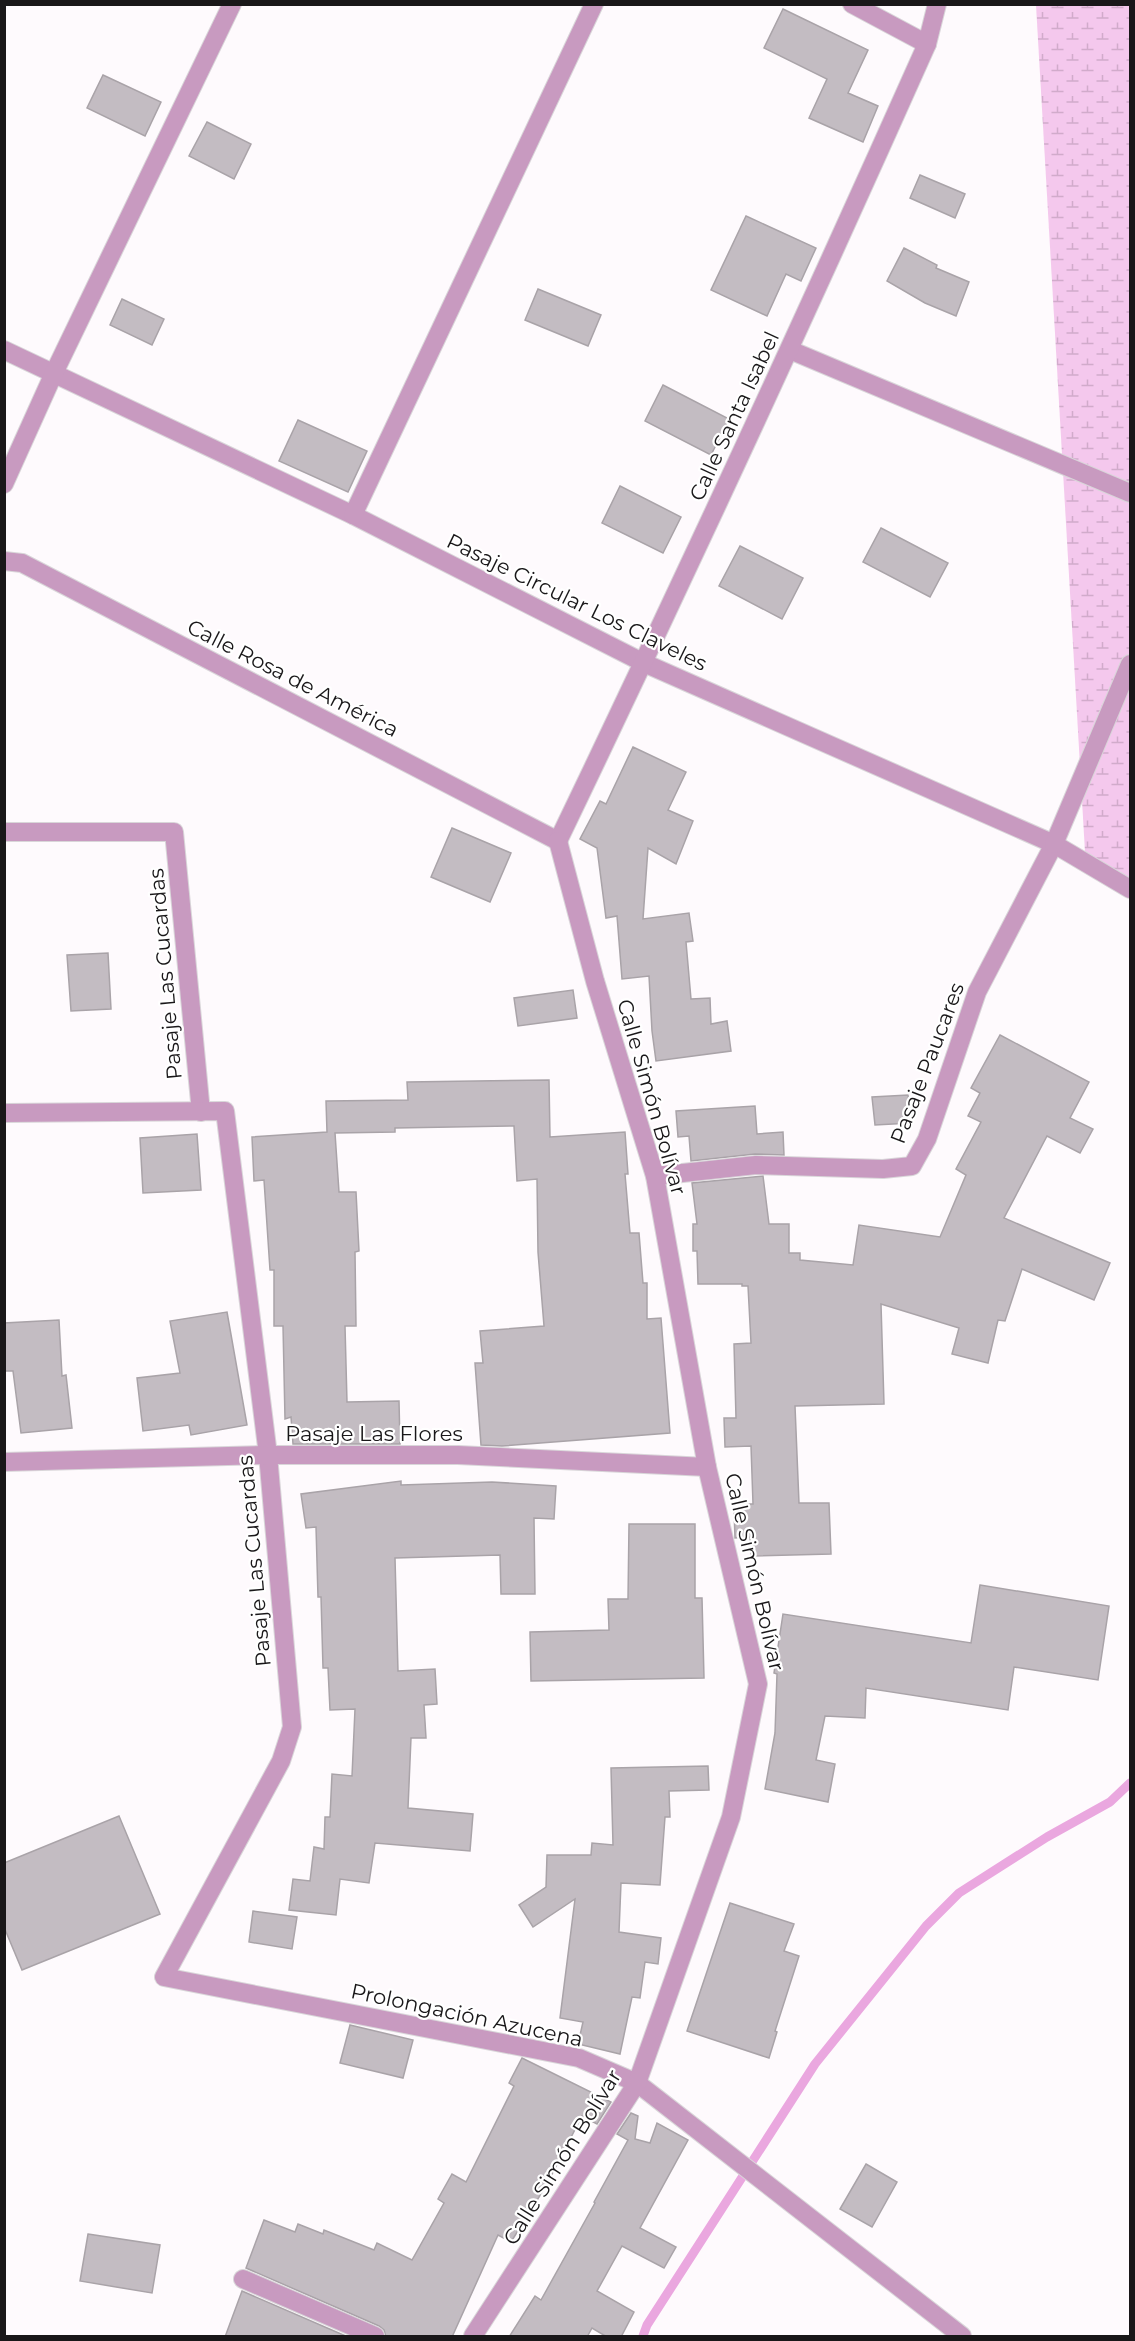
<svg xmlns="http://www.w3.org/2000/svg" width="1135" height="2341" font-family="Montserrat,sans-serif">
<style>
.wetland{fill:url(#wetland-marsh)}
.lines{fill:none;stroke-linecap:round;stroke-linejoin:round}
.stream{stroke:#eaa7df;stroke-width:9}
.building{fill:#c3bcc2;stroke:#a9a3a8;stroke-width:1.5}
.lane-casing{stroke:#d9d6d9;stroke-width:20}
.street-casing{stroke:#d9d6d9;stroke-width:20}
.lane{stroke:#c89ac0;stroke-width:18}
.street{stroke:#c89ac0;stroke-width:18}
.labels{text-anchor:middle;dominant-baseline:central;stroke-width:4.5;stroke-linejoin:round;paint-order:stroke}
.street-label{font-size:21px;fill:#191719;stroke:#fff}
</style>
<defs>
<pattern id="wetland-marsh" width="20" height="14" patternUnits="userSpaceOnUse" patternTransform="scale(1.5)"><rect width="20" height="14" fill="#f4c8ed"/><path d="M1 5h8M5 5V1M11 12h8M15 12V8" fill="none" stroke="#d1abcb"/></pattern>
</defs>
<rect width="100%" height="100%" fill="#fefafd"/>
<path class="wetland" d="M 1036,5 L 1130,5 L 1130,895 L 1085,852 Z"/>
<g class="lines">
<path class="stream" d="M 643,2336 L 647,2325 L 815,2064 L 926,1926 L 959,1893 L 1047,1837 L 1110,1802 L 1130,1783"/>
</g>
<g class="building">
<path d="M 783,9 L 868,50 L 848,93 L 878,106 L 863,142 L 809,118 L 827,79 L 764,48 Z"/>
<path d="M 103,75 L 161,102 L 145,136 L 87,108 Z"/>
<path d="M 207,122 L 251,144 L 234,179 L 189,156 Z"/>
<path d="M 920,175 L 965,194 L 955,218 L 910,198 Z"/>
<path d="M 746,216 L 816,248 L 801,281 L 786,274 L 767,316 L 711,290 Z"/>
<path d="M 904,248 L 937,265 L 936,268 L 969,282 L 956,316 L 925,303 L 887,281 Z"/>
<path d="M 538,289 L 601,315 L 588,346 L 525,320 Z"/>
<path d="M 122,299 L 164,319 L 152,345 L 110,325 Z"/>
<path d="M 663,385 L 729,419 L 711,455 L 645,421 Z"/>
<path d="M 298,420 L 367,451 L 348,492 L 279,461 Z"/>
<path d="M 620,486 L 681,517 L 663,553 L 602,523 Z"/>
<path d="M 881,528 L 948,563 L 930,597 L 863,562 Z"/>
<path d="M 740,546 L 803,578 L 782,619 L 719,586 Z"/>
<path d="M 633,747 L 686,772 L 668,810 L 693,821 L 676,864 L 648,848 L 643,919 L 689,913 L 693,941 L 686,942 L 691,999 L 710,998 L 711,1024 L 727,1021 L 731,1051 L 656,1061 L 652,1031 L 649,976 L 622,979 L 617,916 L 606,918 L 597,848 L 580,839 L 600,801 L 606,804 Z"/>
<path d="M 452,828 L 511,853 L 490,902 L 431,877 Z"/>
<path d="M 108,953 L 111,1009 L 71,1011 L 67,955 Z"/>
<path d="M 573,990 L 577,1018 L 518,1026 L 514,998 Z"/>
<path d="M 1000,1035 L 1089,1082 L 1070,1118 L 1093,1129 L 1080,1153 L 1047,1136 L 1004,1218 L 1110,1263 L 1094,1300 L 1022,1269 L 1005,1321 L 998,1320 L 988,1363 L 952,1354 L 959,1328 L 881,1304 L 884,1404 L 795,1406 L 799,1503 L 829,1503 L 831,1554 L 751,1556 L 750,1537 L 735,1538 L 734,1510 L 747,1509 L 747,1504 L 753,1504 L 751,1446 L 725,1447 L 724,1418 L 736,1418 L 734,1344 L 751,1343 L 748,1286 L 742,1286 L 742,1284 L 698,1284 L 697,1251 L 693,1251 L 693,1224 L 697,1224 L 692,1183 L 763,1176 L 769,1224 L 789,1224 L 789,1253 L 800,1253 L 800,1260 L 853,1265 L 859,1225 L 940,1237 L 966,1175 L 956,1169 L 981,1122 L 968,1116 L 980,1093 L 971,1088 Z"/>
<path d="M 549,1080 L 550,1137 L 625,1132 L 628,1174 L 625,1174 L 630,1233 L 639,1233 L 643,1283 L 647,1283 L 647,1319 L 661,1318 L 670,1433 L 502,1446 L 481,1445 L 475,1363 L 483,1363 L 480,1331 L 544,1326 L 538,1252 L 537,1179 L 517,1181 L 514,1126 L 395,1128 L 395,1132 L 335,1133 L 339,1192 L 356,1192 L 359,1251 L 355,1252 L 356,1326 L 345,1326 L 347,1402 L 399,1401 L 400,1444 L 293,1444 L 291,1417 L 285,1419 L 283,1326 L 274,1326 L 274,1270 L 270,1270 L 264,1180 L 254,1181 L 252,1137 L 327,1132 L 326,1101 L 408,1100 L 407,1082 Z"/>
<path d="M 908,1095 L 911,1123 L 875,1125 L 872,1097 Z"/>
<path d="M 755,1106 L 757,1134 L 783,1132 L 784,1155 L 755,1154 L 691,1161 L 689,1136 L 678,1137 L 676,1111 Z"/>
<path d="M 197,1134 L 201,1190 L 143,1193 L 140,1138 Z"/>
<path d="M 227,1312 L 247,1425 L 191,1435 L 189,1425 L 143,1431 L 137,1378 L 180,1373 L 170,1321 Z"/>
<path d="M 59,1320 L 62,1376 L 66,1375 L 72,1428 L 21,1433 L 13,1371 L 4,1371 L 4,1323 Z"/>
<path d="M 401,1481 L 401,1485 L 492,1482 L 556,1486 L 554,1519 L 534,1518 L 535,1594 L 501,1594 L 500,1555 L 395,1558 L 398,1671 L 435,1669 L 437,1704 L 424,1705 L 426,1738 L 411,1738 L 408,1808 L 473,1814 L 470,1851 L 375,1843 L 369,1883 L 340,1879 L 336,1915 L 289,1910 L 293,1879 L 310,1881 L 314,1847 L 324,1849 L 325,1817 L 330,1817 L 332,1774 L 352,1776 L 355,1709 L 330,1710 L 328,1668 L 323,1668 L 321,1597 L 318,1597 L 316,1527 L 306,1528 L 301,1494 Z"/>
<path d="M 629,1524 L 695,1524 L 695,1598 L 702,1598 L 704,1678 L 531,1681 L 530,1632 L 609,1630 L 608,1599 L 628,1599 Z"/>
<path d="M 980,1585 L 1109,1606 L 1098,1680 L 1014,1667 L 1008,1710 L 866,1688 L 865,1718 L 825,1716 L 816,1760 L 835,1764 L 828,1802 L 765,1789 L 775,1733 L 777,1674 L 774,1673 L 783,1614 L 971,1643 Z"/>
<path d="M 708,1766 L 709,1790 L 669,1791 L 670,1817 L 665,1817 L 660,1885 L 621,1883 L 619,1932 L 661,1938 L 658,1964 L 645,1962 L 640,1998 L 632,1997 L 620,2054 L 578,2044 L 583,2022 L 560,2018 L 575,1899 L 533,1927 L 519,1905 L 546,1887 L 547,1855 L 591,1855 L 592,1843 L 613,1845 L 611,1768 Z"/>
<path d="M 119,1816 L 160,1914 L 22,1970 L 4,1927 L 4,1863 Z"/>
<path d="M 730,1903 L 794,1924 L 784,1951 L 799,1956 L 775,2031 L 777,2032 L 769,2058 L 687,2031 Z"/>
<path d="M 253,1911 L 297,1917 L 292,1949 L 249,1942 Z"/>
<path d="M 350,2025 L 413,2040 L 403,2078 L 340,2063 Z"/>
<path d="M 522,2058 L 611,2102 L 597,2124 L 582,2116 L 546,2186 L 511,2242 L 498,2235 L 452,2337 L 386,2337 L 384,2330 L 379,2326 L 246,2268 L 264,2220 L 295,2232 L 298,2224 L 323,2234 L 324,2230 L 374,2250 L 377,2243 L 412,2260 L 444,2203 L 438,2199 L 452,2174 L 466,2182 L 514,2086 L 509,2083 Z"/>
<path d="M 631,2113 L 638,2116 L 635,2139 L 650,2143 L 657,2123 L 688,2140 L 640,2228 L 676,2247 L 664,2268 L 622,2246 L 597,2291 L 634,2312 L 621,2337 L 607,2337 L 592,2328 L 587,2337 L 509,2337 L 535,2296 L 541,2300 L 595,2203 L 594,2202 L 628,2140 L 617,2134 Z"/>
<path d="M 866,2164 L 897,2182 L 872,2227 L 840,2209 Z"/>
<path d="M 88,2234 L 160,2245 L 152,2293 L 80,2281 Z"/>
<path d="M 242,2291 L 348,2337 L 225,2337 Z"/>
</g>
<g class="lines">
<g class="lane-casing">
<g id="lane">
<path d="M 655,1176 L 756,1165 L 883,1169 L 912,1166 L 927,1139 L 977,992 L 1054,844"/>
<path d="M 243,2279 L 375,2336"/>
</g>
</g>
<g class="street-casing">
<g id="street">
<path d="M 852,4 L 927,44"/>
<path d="M 4,350 L 353,515 L 644,663 L 1054,844 L 1130,889"/>
<path d="M 790,350 L 1130,493"/>
<path d="M 4,484 L 54,373 L 232,4"/>
<path d="M 353,515 L 594,4"/>
<path d="M 4,561 L 22,563 L 558,841"/>
<path d="M 4,832 L 174,832 L 201,1112"/>
<path d="M 558,841 C 685,577 808,311 927,44 L 937,4"/>
<path d="M 1054,844 L 1130,664"/>
<path d="M 4,1113 L 225,1111 L 268,1455 L 292,1727 L 281,1761 L 164,1977 L 579,2058 L 637,2083 L 962,2336"/>
<path d="M 4,1462 L 268,1455 L 458,1455 L 707,1467"/>
<path d="M 473,2336 L 637,2083 L 731,1817 L 758,1684 L 707,1467 L 655,1176 L 595,981 L 558,841"/>
</g>
</g>
<use href="#lane" class="lane"/>
<use href="#street" class="street"/>
</g>
<g class="labels">
<g class="street-label">
<text transform="translate(734 416) rotate(-65)">Calle Santa Isabel</text>
<text transform="translate(577 602) rotate(26)">Pasaje Circular Los Claveles</text>
<text transform="translate(293 678) rotate(27)">Calle Rosa de América</text>
<text transform="translate(165 974) rotate(-95)">Pasaje Las Cucardas</text>
<text transform="translate(927 1063) rotate(-69)">Pasaje Paucares</text>
<text transform="translate(652 1097) rotate(74)">Calle Simón Bolívar</text>
<text x="374" y="1433">Pasaje Las Flores</text>
<text transform="translate(254 1561) rotate(-95)">Pasaje Las Cucardas</text>
<text transform="translate(755 1572) rotate(77)">Calle Simón Bolívar</text>
<text transform="translate(467 2015) rotate(12)">Prolongación Azucena</text>
<text transform="translate(562 2157) rotate(-58)">Calle Simón Bolívar</text>
</g>
</g>
<rect width="1135" height="2341" fill="none" stroke="#191719" stroke-width="12"/>
</svg>
